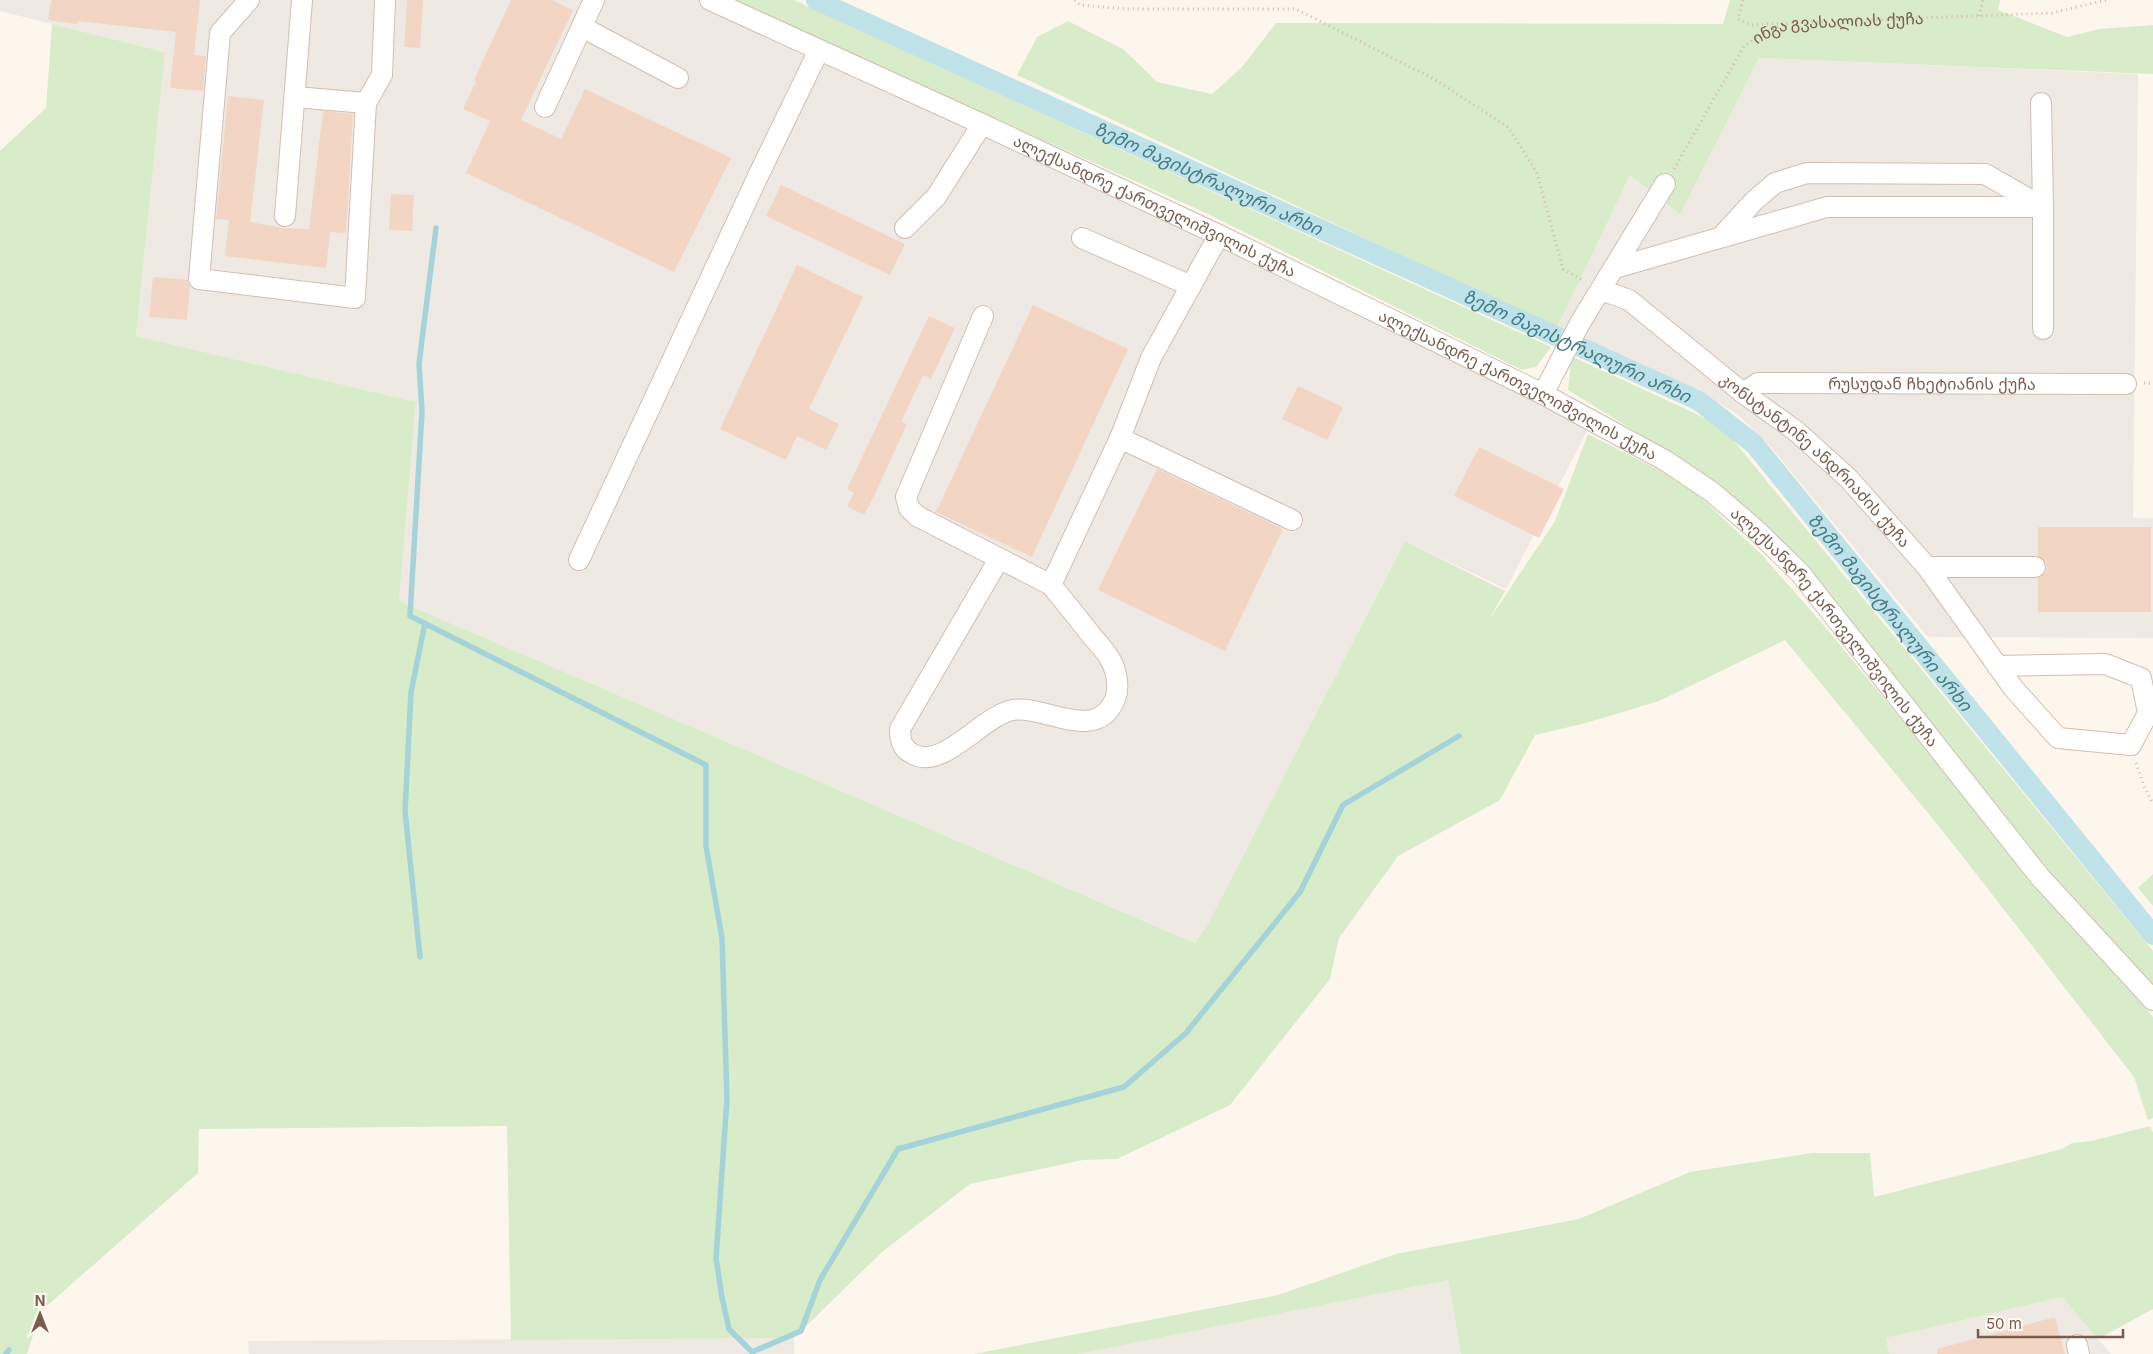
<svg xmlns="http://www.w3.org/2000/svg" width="2153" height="1354" font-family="Inter,'Noto Sans Georgian',sans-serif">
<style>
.industrial{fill:#efe9e4}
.green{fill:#d8ecc9}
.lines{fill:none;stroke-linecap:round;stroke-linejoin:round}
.stream{stroke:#a5d3da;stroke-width:5.5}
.canal{stroke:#bfe3e8;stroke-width:20}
.building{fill:#f3d5c3}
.minor-casing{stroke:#d1beb0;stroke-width:22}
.path{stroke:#d9b8a5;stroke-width:3;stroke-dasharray:1 4;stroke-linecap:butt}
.minor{stroke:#fff;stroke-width:20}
.labels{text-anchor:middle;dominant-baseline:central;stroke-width:5;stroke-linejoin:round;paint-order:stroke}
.street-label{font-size:16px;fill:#7a5c4d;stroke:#fffaf3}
.water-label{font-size:18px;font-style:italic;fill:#437c86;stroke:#fffaf3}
</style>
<rect width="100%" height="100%" fill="#fdf6ec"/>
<g class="industrial">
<path d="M 0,0 L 710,0 L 1592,421 L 1506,589 L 1405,541 L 1198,944 L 399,601 L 416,402 L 136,336 L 165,52 L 0,11 Z"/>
<path d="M 1759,58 L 2138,74 L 2133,518 L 2153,518 L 2153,638 L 1928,637 L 1769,445 L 1739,416 L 1710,397 L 1557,328 L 1630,175 L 1680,213 Z"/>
<path d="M 1448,1280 L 1461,1354 L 1078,1354 Z"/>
<path d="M 2062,1297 L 2111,1354 L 1889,1354 L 1886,1338 Z"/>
<path d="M 794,1338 L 794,1354 L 249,1354 L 248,1341 Z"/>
</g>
<g class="green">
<path d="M 730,0 L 794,0 L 1551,347 L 1536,367 L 1522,370 L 1206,213 Z"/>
<path d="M 1730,0 L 2000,0 L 1998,10 L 2067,37 L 2099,29 L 2153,25 L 2153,74 L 1759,58 L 1680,214 L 1630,175 L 1557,328 L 1017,75 L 1037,37 L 1068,21 L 1123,49 L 1157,82 L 1212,94 L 1242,67 L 1276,23 L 1723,24 Z"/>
<path d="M 52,24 L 165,52 L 136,336 L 416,402 L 399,601 L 1195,943 L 1207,926 L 1405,541 L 1505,591 L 1489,620 L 1555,521 L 1588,434 L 1688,485 L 1761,554 L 1821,622 L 2043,891 L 2153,1017 L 2153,1118 L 2148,1120 L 2134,1077 L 1942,830 L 1785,640 L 1659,701 L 1586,723 L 1535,735 L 1500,800 L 1398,856 L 1339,938 L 1330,979 L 1230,1105 L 1117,1159 L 1083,1160 L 970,1184 L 882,1252 L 794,1338 L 511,1340 L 507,1126 L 199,1129 L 198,1173 L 41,1311 L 27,1354 L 0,1354 L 0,151 L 46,108 Z"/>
<path d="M 1571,356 L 1690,411 L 1717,425 L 1733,440 L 2153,951 L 2153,988 L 2040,860 L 1840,614 L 1685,462 L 1568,390 Z"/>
<path d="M 2153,874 L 2153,906 L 2138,888 Z"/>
<path d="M 2150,1126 L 2153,1133 L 2153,1309 L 2098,1339 L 2062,1297 L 1886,1338 L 1889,1354 L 1461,1354 L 1448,1280 L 1078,1354 L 974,1354 L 1278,1295 L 1396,1254 L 1579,1219 L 1690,1172 L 1812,1153 L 1870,1153 L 1874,1197 L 2062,1149 L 2072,1143 L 2091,1141 Z"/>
</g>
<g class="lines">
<g class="stream">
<path d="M 436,228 L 419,364 L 422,411 L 410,616 L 706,765 L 706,846 L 722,938 L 727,1099 L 716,1258 L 722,1298 L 729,1329 L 752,1352 L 801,1331 L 820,1280 L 898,1149 L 1124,1087 L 1186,1033 L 1300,892 L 1343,805 L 1459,736"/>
<path d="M 420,957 L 405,811 L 411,692 L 425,623"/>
<path d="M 6,1354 L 9,1350"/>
</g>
<path class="canal" id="s1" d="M 816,0 L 1699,401 L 1754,444 L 2153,935"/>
</g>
<g class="building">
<path d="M 51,0 L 200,0 L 194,55 L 206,56 L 203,91 L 170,88 L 176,32 L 78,21 L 77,24 L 48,20 Z"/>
<path d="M 407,0 L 423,0 L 420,48 L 404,47 Z"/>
<path d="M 511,0 L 552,0 L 573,10 L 521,120 L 561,139 L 585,89 L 731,158 L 674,272 L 466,173 L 490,121 L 463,109 L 476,82 L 474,80 Z"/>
<path d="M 228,96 L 264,100 L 250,222 L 284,228 L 309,229 L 323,111 L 353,114 L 346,233 L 330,232 L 326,268 L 225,256 L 229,220 L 216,219 Z"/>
<path d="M 781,185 L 905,244 L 890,275 L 766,216 Z"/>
<path d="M 391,194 L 414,195 L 412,231 L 389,230 Z"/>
<path d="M 797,265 L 863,297 L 809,409 L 839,424 L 826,450 L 797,436 L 786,460 L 720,429 Z"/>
<path d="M 153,277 L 188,280 L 190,287 L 187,320 L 149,317 Z"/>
<path d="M 1033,305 L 1128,349 L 1032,557 L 936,512 Z"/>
<path d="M 929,316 L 955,328 L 931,379 L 923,375 L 901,422 L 907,424 L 875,494 L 864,515 L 847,506 L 854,493 L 847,489 Z"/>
<path d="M 1298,386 L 1343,407 L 1327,440 L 1282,419 Z"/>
<path d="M 1479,447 L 1564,489 L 1539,538 L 1454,496 Z"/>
<path d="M 1157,469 L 1283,529 L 1225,651 L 1098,590 Z"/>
<path d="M 2038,527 L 2151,527 L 2151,612 L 2038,612 L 2038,578 L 2045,573 L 2047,567 L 2045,561 L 2038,556 Z"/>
<path d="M 2055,1317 L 2065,1354 L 1937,1354 L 1937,1349 Z"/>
</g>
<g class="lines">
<g class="minor-casing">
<g id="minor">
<path d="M 249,0 L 220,33 L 199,279 L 355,298 L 366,103 L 382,75 L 385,0"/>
<path id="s3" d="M 710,0 L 982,124 L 1219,235 L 1543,394 L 1666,461 L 1712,492 L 1755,529 L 1800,573 L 2040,877 L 2153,1000"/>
<path d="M 582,27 L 678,78"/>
<path d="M 295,97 L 366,103"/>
<path d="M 2041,103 L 2043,207"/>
<path d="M 545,107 L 594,0"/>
<path d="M 285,216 L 302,0"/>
<path d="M 905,228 L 936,197 L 982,124"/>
<path d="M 1721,237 L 1754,201 L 1775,183 L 1807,173 L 1985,174 L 2041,206"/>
<path d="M 1082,238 L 1191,286"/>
<path d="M 1615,268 L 1827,207 L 2043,207 L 2043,329"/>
<path id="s4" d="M 1601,290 L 1629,300 L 1743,393 L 1796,431 L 1848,478 L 1927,567 L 2014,689 L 2058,738 L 2131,745 L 2148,713 L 2141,678 L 2105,664 L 1997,666"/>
<path d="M 983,316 L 906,497 L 909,508 L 917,516 L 1051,585 L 1120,438 L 1151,358 L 1219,235"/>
<path id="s5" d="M 1743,393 L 1758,383 L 2126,384"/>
<path d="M 1543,394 L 1580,323 L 1665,184"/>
<path d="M 1120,438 L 1292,520"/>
<path d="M 999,559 L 900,729 C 900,740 902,749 913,754 C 943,771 983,715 1013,710 C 1045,705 1097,744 1115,699 C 1120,687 1116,669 1110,659 C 1105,650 1097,642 1091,635 C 1078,618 1064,601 1051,585"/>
<path d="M 579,560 L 759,174 L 819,50"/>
<path d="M 1927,567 L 2035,567"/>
<path d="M 2077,1345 L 2079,1354"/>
</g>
</g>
<g class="path">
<path d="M 1075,0 L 1080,5 L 1126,9 L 1296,9 L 1434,79 L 1508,127 L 1537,173 L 1563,269 L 1584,281"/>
<path d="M 1743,0 L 1738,19 L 1751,25 L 1785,23"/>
<path d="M 1979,16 L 1983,0"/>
<path id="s2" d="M 1674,169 L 1744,46 L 1762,34 L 1788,23 L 2052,13 L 2106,0"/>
<path d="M 2144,383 L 2153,383"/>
<path d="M 2136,763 L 2144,786 L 2153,804"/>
</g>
<use href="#minor" class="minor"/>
</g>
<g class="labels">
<g class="street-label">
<text stroke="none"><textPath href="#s2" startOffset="240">ინგა გვასალიას ქუჩა</textPath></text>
<text stroke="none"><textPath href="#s3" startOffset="490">ალექსანდრე ქართველიშვილის ქუჩა</textPath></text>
<text stroke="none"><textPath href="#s5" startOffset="192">რუსუდან ჩხეტიანის ქუჩა</textPath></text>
<text stroke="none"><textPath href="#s3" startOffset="895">ალექსანდრე ქართველიშვილის ქუჩა</textPath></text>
<text stroke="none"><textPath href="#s4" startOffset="276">კონსტანტინე ანდრიაძის ქუჩა</textPath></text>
<text stroke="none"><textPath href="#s3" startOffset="1300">ალექსანდრე ქართველიშვილის ქუჩა</textPath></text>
</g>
<g class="water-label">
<text stroke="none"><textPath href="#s1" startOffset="431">ზემო მაგისტრალური არხი</textPath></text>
<text stroke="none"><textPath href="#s1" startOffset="836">ზემო მაგისტრალური არხი</textPath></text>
<text stroke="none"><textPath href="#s1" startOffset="1256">ზემო მაგისტრალური არხი</textPath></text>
</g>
</g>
<g transform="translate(40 1314)" stroke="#fffaf3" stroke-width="4" paint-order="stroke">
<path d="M0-4L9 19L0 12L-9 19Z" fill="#7a5c4d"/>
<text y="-8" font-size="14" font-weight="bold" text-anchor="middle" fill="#7a5c4d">N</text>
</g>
<path d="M1978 1329v8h145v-8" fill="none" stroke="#7a5c4d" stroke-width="2.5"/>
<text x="1986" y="1329" font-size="15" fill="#7a5c4d" stroke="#fffaf3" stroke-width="4" paint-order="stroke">50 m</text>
</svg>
